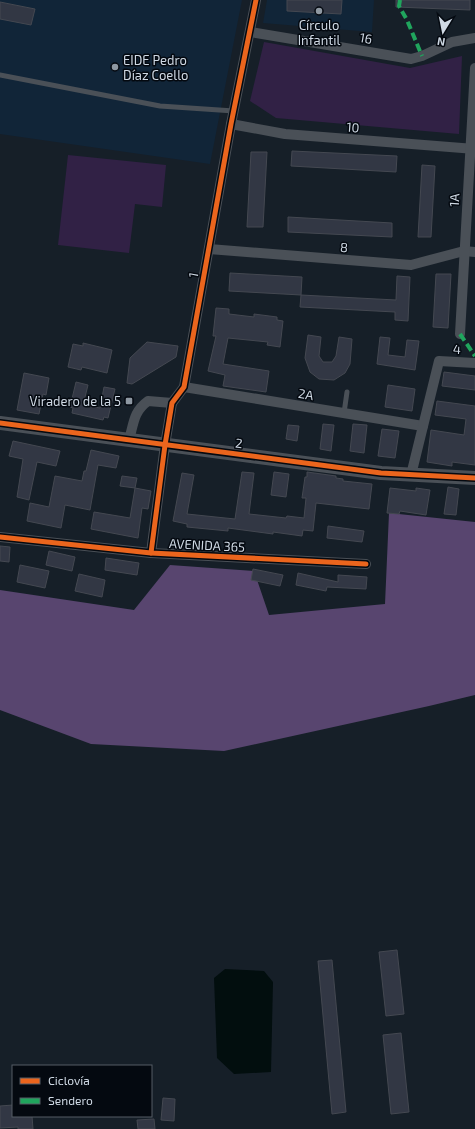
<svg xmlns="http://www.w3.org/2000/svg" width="475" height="1129" font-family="'Exo 2',sans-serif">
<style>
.built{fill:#112538}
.green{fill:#312145}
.forest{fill:#58456f}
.water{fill:#020e0e}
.building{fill:#323744;stroke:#444851}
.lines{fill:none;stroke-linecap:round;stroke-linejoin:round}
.lane{stroke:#4a5057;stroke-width:5}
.street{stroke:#4a5057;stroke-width:10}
.secondary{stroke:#4a5057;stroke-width:14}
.quiet{stroke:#20a55d;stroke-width:4;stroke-dasharray:8 4;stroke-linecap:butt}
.cycleway-casing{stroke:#040910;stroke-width:8}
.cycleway{stroke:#eb651d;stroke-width:5}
.poi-dot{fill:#8e98a2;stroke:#040910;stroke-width:1.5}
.labels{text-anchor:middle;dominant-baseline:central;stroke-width:3;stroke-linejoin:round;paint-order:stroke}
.poi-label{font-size:13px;fill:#cfd9e4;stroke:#040910}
.street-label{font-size:13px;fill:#cfd9e4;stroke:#040910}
</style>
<rect width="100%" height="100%" fill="#161f28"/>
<g class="built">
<path d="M 0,0 L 242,0 L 210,164 L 0,134 Z"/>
<path d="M 267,0 L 374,0 L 372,32 L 263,23 Z"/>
</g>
<g class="green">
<path d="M 264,42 L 410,68 L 462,56 L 459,134 L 276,118 L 250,101 Z"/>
<path d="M 68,155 L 166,165 L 162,207 L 135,204 L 129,253 L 58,245 Z"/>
</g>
<path class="forest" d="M 389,513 L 475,522 L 475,695 L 429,706 L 224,751 L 91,744 L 0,710 L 0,590 L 134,610 L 170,565 L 254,571 L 269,615 L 385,604 Z"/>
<path class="water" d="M 225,969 L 264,971 L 273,982 L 271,1072 L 234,1074 L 217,1058 L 214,978 Z"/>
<g class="building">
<path d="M 287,0 L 342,0 L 341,14 L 287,11 Z"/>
<path d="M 396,0 L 470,0 L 470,10 L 396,7 Z"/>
<path d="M 0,2 L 35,9 L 31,25 L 0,19 Z"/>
<path d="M 292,151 L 397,156 L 396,172 L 291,166 Z"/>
<path d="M 251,152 L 267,152 L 263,227 L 247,227 Z"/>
<path d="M 422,165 L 435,166 L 431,237 L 418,237 Z"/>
<path d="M 288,217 L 392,223 L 392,237 L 288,232 Z"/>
<path d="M 230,273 L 302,277 L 301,295 L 229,291 Z"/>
<path d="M 436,274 L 451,274 L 448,328 L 433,327 Z"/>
<path d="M 397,276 L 410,277 L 408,321 L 395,320 L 395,312 L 300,307 L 301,295 L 396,300 Z"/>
<path d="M 216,308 L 229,309 L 229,314 L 254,317 L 254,314 L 277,317 L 277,320 L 283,321 L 280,347 L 267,345 L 268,342 L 228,338 L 223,364 L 269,371 L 266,392 L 223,386 L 225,375 L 208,371 L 216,336 L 213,336 Z"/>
<path d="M 308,335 L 321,337 L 319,356 L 323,362 L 332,362 L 336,356 L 339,337 L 352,339 L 350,364 L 345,373 L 334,380 L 319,379 L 310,372 L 305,358 Z"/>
<path d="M 380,337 L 390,338 L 388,355 L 405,357 L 407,340 L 419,341 L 415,370 L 377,364 Z"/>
<path d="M 147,342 L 178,346 L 176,357 L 132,384 L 127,383 L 130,358 Z"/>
<path d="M 83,343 L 112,350 L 107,373 L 82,367 L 81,370 L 68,367 L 73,344 L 83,346 Z"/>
<path d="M 444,372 L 475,376 L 475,390 L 442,386 Z"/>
<path d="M 24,373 L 49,378 L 46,395 L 43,394 L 39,414 L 17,410 Z"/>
<path d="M 76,382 L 88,385 L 83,405 L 100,408 L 104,387 L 115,389 L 108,418 L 104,417 L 103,420 L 72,413 L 73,408 L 70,407 Z"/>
<path d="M 388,385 L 415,389 L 412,411 L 385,407 Z"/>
<path d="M 437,401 L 475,406 L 475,465 L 452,462 L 452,466 L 427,462 L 431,430 L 464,435 L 466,419 L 435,415 Z"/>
<path d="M 323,424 L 334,425 L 331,451 L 320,449 Z"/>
<path d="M 353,424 L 367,425 L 364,453 L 350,451 Z"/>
<path d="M 288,425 L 299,426 L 297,441 L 286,439 Z"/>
<path d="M 382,429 L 399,431 L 395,458 L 378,456 Z"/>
<path d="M 13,441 L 60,451 L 56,466 L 37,462 L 29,500 L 17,497 L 23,459 L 9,456 Z"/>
<path d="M 91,450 L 119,456 L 116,468 L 98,465 L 90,510 L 65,505 L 61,528 L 27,521 L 30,503 L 49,507 L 55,476 L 82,481 L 84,471 L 86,471 Z"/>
<path d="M 242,472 L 254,473 L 249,514 L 286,518 L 287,516 L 304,518 L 306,498 L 302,498 L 305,477 L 307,477 L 307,472 L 336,476 L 336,478 L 343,479 L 343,481 L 372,484 L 369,509 L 316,503 L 313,531 L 303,530 L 302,536 L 273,532 L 273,534 L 228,528 L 228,531 L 187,527 L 187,524 L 173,521 L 182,473 L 194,475 L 187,514 L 235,519 Z"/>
<path d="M 274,472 L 289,474 L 286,497 L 271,495 Z"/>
<path d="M 122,476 L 137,478 L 135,488 L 120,486 Z"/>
<path d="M 448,487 L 459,489 L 456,515 L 444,514 Z"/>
<path d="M 135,488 L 151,491 L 148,509 L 142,508 L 138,538 L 91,529 L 94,512 L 130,518 Z"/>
<path d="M 390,488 L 416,491 L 416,488 L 430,490 L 426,515 L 400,511 L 399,514 L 387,513 Z"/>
<path d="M 328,526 L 364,531 L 362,542 L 327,538 Z"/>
<path d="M 0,546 L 10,547 L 9,562 L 0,561 Z"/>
<path d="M 49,551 L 75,557 L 72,571 L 46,565 Z"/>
<path d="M 106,558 L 139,563 L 137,575 L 105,570 Z"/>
<path d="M 20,565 L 49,571 L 45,588 L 17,582 Z"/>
<path d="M 253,569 L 283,575 L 280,586 L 251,580 Z"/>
<path d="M 298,573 L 338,582 L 338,575 L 367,577 L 366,589 L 327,587 L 326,591 L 296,585 Z"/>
<path d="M 79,574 L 105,580 L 102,597 L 75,591 Z"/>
<path d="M 397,950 L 404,1014 L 386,1016 L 379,952 Z"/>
<path d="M 332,960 L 346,1112 L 332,1114 L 318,961 Z"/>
<path d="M 401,1033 L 409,1112 L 391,1114 L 383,1035 Z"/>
<path d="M 163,1098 L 175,1099 L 174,1121 L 161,1120 Z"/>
<path d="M 13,1105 L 13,1116 L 32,1116 L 33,1129 L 18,1129 L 18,1127 L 0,1128 L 0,1106 Z"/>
<path d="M 154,1119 L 155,1129 L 138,1129 L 137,1120 Z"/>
</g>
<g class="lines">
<g class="lane">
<path d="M 0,75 L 160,106 L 234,111"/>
<path d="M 344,413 L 347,392"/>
</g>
<g class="street">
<path d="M 250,32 L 411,59 L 422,56 L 452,42 L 475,38"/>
<path d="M 231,124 L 285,134 L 475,149"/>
<path d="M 209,249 L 411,265 L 464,251 L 475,252"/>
<path d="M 460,334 L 475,68"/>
<path d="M 184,387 L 423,426"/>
<path d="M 129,440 C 134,423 133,412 148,401 L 172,403"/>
<path d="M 411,475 L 439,361 L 475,363"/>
<path d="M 0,537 L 151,553 L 366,564"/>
<path d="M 151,553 L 165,445 L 172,403 L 184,387 L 231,124 L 256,0"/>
</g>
<path class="secondary" d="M 0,423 L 381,473 L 475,478"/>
<g class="quiet">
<path d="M 400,0 L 399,6 L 407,20 L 422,56"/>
<path d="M 460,334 L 475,356"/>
</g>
<g class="cycleway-casing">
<g id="cycleway">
<path d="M 0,423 L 381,473 L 475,478"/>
<path d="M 0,537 L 151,553 L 366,564"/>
<path d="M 151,553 L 165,445 L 172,403 L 184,387 L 231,124 L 256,0"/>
</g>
</g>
<use href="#cycleway" class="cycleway"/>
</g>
<g class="poi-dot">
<circle cx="319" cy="11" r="4"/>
<circle cx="115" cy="67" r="4"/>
<rect x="125" y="397" width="8" height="8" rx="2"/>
</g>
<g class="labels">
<g class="poi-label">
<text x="319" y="25">Círculo<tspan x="319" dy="15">Infantil</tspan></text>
<text x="123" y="60" text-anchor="start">EIDE Pedro<tspan x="123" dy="15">Díaz Coello</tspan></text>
<text x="121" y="401" text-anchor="end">Viradero de la 5</text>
</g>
<g class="street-label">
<text transform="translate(366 38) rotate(10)">16</text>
<text transform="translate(353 127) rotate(4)">10</text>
<text transform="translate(454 200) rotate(-87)">1A</text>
<text transform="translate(344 247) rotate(4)">8</text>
<text transform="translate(193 275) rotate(-79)">1</text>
<text transform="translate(457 349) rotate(2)">4</text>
<text transform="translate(306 394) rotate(9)">2A</text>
<text transform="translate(239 443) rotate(7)">2</text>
<text transform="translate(207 545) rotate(3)">AVENIDA 365</text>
</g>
</g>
<rect x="12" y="1065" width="140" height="52" fill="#040910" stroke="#555c65"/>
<rect x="20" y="1078" width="20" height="6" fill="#eb651d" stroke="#555c65"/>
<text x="48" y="1085" font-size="12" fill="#cfd9e4">Ciclovía</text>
<rect x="20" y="1098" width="20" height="6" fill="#20a55d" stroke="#555c65"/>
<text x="48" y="1105" font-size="12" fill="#cfd9e4">Sendero</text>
<g transform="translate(443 32) rotate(190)" stroke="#040910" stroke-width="3" paint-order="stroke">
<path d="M0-3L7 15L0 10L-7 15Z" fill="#cfd9e4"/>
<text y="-6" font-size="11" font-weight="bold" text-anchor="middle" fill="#cfd9e4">N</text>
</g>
</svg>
